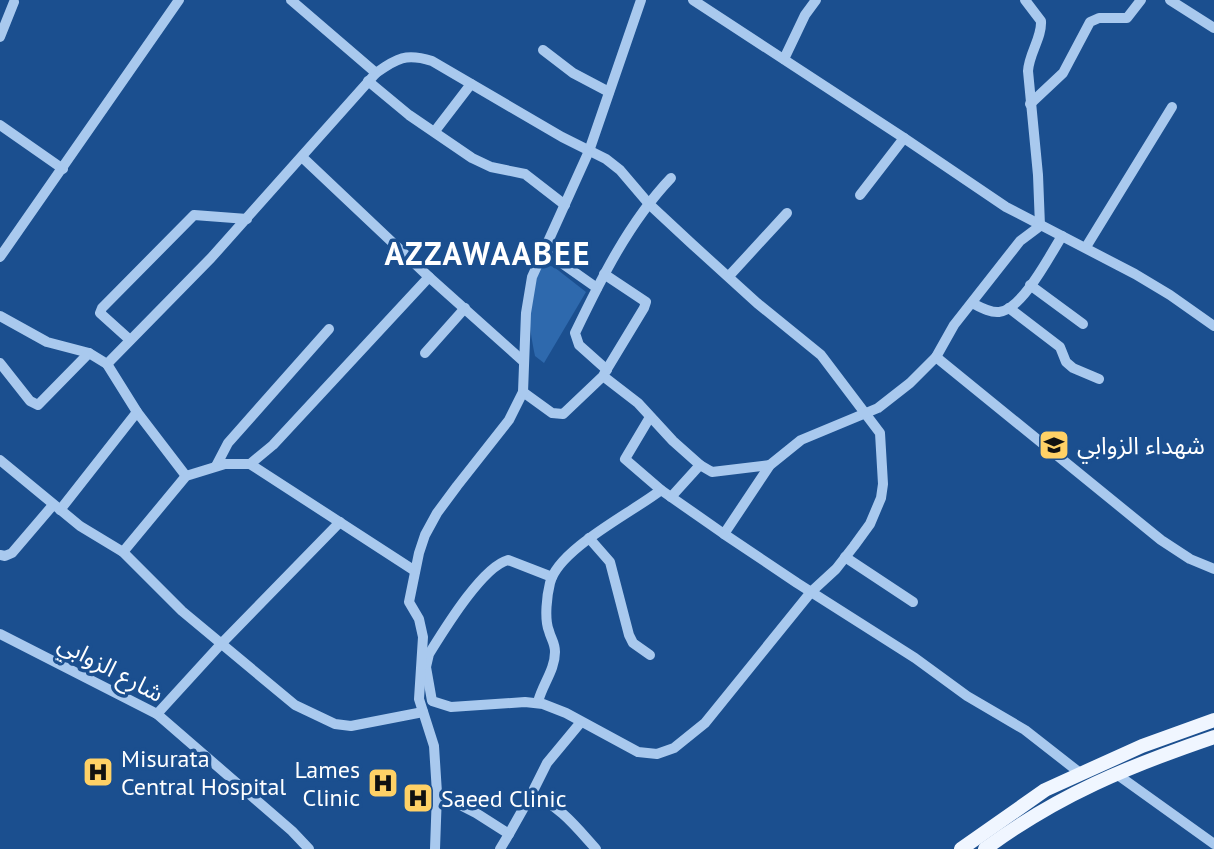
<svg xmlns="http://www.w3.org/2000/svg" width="1214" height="849" font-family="'PT Sans','Noto Sans Arabic',sans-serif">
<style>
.green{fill:#2e69ad}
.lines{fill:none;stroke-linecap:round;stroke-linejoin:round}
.minor{stroke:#a9c9ee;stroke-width:10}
.major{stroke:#f0f6ff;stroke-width:14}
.labels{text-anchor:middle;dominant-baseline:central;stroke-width:7;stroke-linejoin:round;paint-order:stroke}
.poi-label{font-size:24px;fill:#fff;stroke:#1b4f8f;text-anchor:start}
.street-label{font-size:24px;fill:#fff;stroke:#1b4f8f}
.district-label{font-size:32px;font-weight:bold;letter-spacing:2px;fill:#fff;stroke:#1b4f8f}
</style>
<rect width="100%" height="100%" fill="#1b4f8f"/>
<path class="green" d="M 543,264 L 554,267 L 586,292 L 544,363 L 535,356 C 528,319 524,298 543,264 Z"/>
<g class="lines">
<g class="minor">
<path d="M 291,0 L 376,73"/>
<path d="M 693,0 L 904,138 L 1006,207 L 1135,274 L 1170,295 L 1214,326"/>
<path d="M 1025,0 L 1041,21 C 1042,38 1029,53 1028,71 L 1038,175 L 1040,226"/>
<path d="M 1170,0 L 1214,28"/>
<path d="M 0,37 L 14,2"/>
<path d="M 543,50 L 573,73 L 609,92"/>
<path d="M 784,59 L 805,15 L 816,0"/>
<path d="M 368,81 L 409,115 L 472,158 L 491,167 L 525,174 L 565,205"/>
<path d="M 1030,104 L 1063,73 L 1090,22 L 1099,18 L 1127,18 L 1141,0"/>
<path d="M 0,125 L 63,169"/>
<path d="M 435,131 L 471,84"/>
<path d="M 302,157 L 429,277"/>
<path d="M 860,195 L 904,138"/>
<path d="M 1086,247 L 1172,107"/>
<path d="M 543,250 L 597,288"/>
<path d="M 0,257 L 179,0"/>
<path d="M 729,276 L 787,213"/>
<path d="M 1030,285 L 1083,324"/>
<path d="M 972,303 C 980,307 990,313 999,312 C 1022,310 1050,255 1062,236"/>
<path d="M 1009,308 L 1060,347 L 1066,362 L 1073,368 L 1099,379"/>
<path d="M 0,316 L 47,342 L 89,353 L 107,364 L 211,258 L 376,73 C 397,58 406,53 432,61 L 562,137 L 606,159 L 620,170 L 649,204 L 692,244 L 757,303 L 821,355 L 880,433 L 883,484 L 881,498 L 870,524 L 854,546 L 836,569 L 811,592 L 705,723 L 674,748 L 657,754 L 638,752 L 566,713 L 543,704 L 525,702 L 451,707 L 432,701 L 426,667 L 429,654 C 444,630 482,567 508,560 L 552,577"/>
<path d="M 130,340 L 100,313 L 102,308 L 194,215 L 247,219"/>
<path d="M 425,353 L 465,308"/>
<path d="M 936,357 L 1161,540 L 1190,559 L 1214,569"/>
<path d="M 0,363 L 30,401 L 38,405 L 89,353"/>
<path d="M 107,364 L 137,412 L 186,476"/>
<path d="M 607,370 L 579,345 L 575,333 C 601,279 629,222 671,178"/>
<path d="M 604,374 L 644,308 L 646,302 L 604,274"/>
<path d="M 523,392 L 552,413 L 563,414 L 603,376 L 638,403 L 673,441 L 700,465"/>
<path d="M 650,417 L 625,459 L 661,490"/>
<path d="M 0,460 L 80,526 L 123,552 L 182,611 L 295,705 L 335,724 L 351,726 L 423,712"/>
<path d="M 250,464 L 415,571"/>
<path d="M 216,466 L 228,443 L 329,329"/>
<path d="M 671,497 L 700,465 L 712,472 L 770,465"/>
<path d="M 60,510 L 137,412"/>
<path d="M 724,534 L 797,583 L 915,658 L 967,696 L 1025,730 L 1080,773"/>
<path d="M 589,538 L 610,562 L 629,635 L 633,643 L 650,655"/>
<path d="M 123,552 L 186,476 L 225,464 L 250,464 L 273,445 L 429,277 L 523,361"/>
<path d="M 0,555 L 5,556 L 12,553 L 53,505"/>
<path d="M 845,557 L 913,602"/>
<path d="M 0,634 L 157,714 L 292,831 L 309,849"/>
<path d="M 538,702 C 542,685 555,670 555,652 C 555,643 551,639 549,631 C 544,619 547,595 550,583 C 558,549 633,512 661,490 L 724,534 L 770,465 L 801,440 L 878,408 L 910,383 L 936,357 L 954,325 L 1020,241 L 1040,226"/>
<path d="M 157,714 L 221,644 L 340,522"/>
<path d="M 581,722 L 547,763 L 531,795 C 559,804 577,828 596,849"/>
<path d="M 1115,773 L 1214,844"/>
<path d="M 437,793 L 476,813 L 509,834 L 531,795"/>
<path d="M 435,849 L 437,793 L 434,746 L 419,699 L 423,637 L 419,619 L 409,602 L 419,553 L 425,535 L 437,513 L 457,486 L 509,420 L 523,392 L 526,313 L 532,277 L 589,151 L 641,0"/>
<path d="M 500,849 L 509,834"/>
</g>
<g class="major">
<path d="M 961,849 L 1045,790 L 1142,746 L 1214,720"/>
<path d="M 985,849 C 1058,795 1129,766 1214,737"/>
</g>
</g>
<defs>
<g id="school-square" transform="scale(1.575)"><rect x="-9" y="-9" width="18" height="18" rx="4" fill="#ffd166" stroke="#1b4f8f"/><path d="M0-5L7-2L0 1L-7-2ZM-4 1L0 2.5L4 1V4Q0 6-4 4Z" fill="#111"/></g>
<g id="hospital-square" transform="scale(1.575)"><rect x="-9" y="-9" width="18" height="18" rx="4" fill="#ffd166" stroke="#1b4f8f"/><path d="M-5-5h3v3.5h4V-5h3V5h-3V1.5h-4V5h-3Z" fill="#111"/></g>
</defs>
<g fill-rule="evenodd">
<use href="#school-square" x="1054" y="445"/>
<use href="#hospital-square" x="98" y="772"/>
<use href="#hospital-square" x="383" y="783"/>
<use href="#hospital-square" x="418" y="798"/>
</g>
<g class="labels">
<g class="poi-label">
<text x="1077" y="445">شهداء الزوابي</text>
<text x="121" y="758">Misurata<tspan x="121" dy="28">Central Hospital</tspan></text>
<text x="360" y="769" text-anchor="end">Lames<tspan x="360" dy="28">Clinic</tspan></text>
<text x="441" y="798">Saeed Clinic</text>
</g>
<g class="street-label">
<text transform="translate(111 668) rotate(28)">شارع الزوابي</text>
</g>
<g class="district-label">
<text x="488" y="253">AZZAWAABEE</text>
</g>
</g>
</svg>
